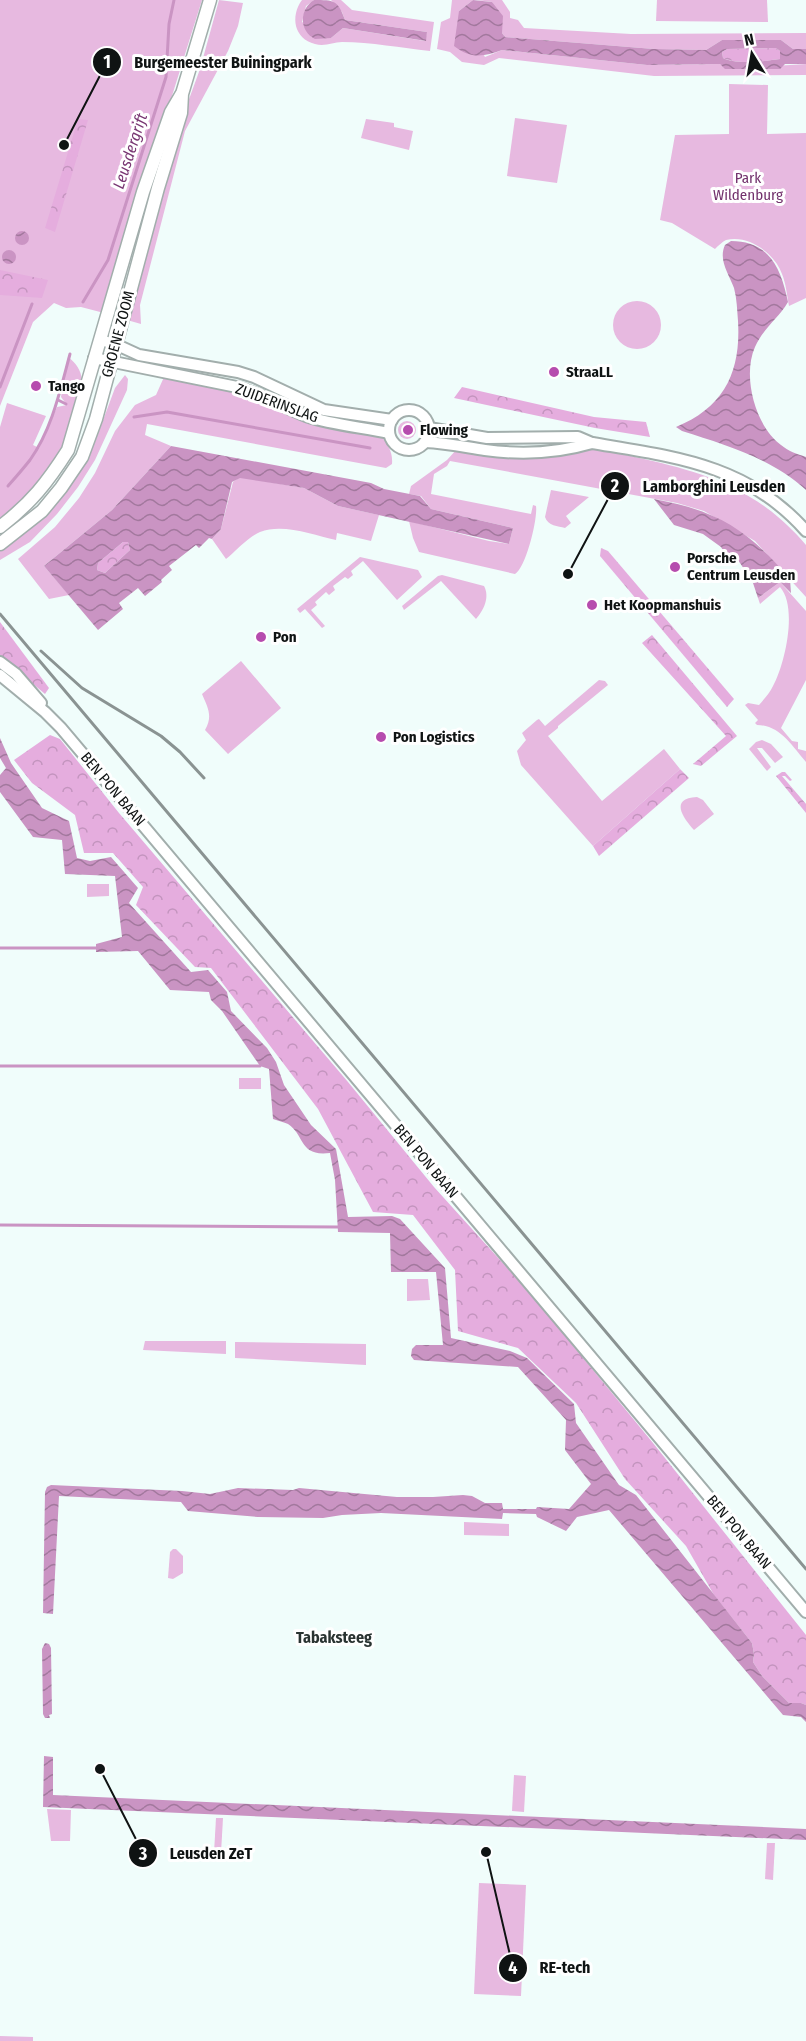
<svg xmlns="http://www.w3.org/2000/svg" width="806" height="2041" font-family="'Fira Sans Condensed',sans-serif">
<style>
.green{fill:#e7b9e0}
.forest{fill:url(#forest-crowns)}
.water{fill:url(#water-waves);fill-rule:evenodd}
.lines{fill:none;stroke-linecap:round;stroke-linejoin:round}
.stream{stroke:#ca94c3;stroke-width:3}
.tertiary-casing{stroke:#a2aeac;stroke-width:14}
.secondary-casing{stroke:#a2aeac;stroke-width:15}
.tertiary{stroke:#fff;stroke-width:10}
.secondary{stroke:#fff;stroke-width:12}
.rail{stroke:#8a9392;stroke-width:3}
.poi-dot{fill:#b64cae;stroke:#fff;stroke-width:2}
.labels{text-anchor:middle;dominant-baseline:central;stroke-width:6;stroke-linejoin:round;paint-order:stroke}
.park-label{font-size:15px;fill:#72316c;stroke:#fff}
.street-label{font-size:15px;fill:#0f1313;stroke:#fff}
.poi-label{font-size:15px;font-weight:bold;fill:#0f1313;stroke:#fff;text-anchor:start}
.water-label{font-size:16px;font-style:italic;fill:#793773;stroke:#fff}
.neighbourhood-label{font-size:16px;font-weight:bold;fill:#293331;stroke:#fff}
.leader{fill:none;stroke:#0f1313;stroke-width:2}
.callout-dot{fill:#0f1313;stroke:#fff;stroke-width:2}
.mark-label{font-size:18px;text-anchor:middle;font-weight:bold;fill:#fff}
.callout-label{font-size:16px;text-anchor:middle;font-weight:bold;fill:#0f1313;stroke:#fff;stroke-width:6;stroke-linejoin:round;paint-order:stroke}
</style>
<defs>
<pattern id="forest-crowns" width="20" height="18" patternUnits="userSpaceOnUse" patternTransform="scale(1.5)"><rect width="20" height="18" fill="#e5adde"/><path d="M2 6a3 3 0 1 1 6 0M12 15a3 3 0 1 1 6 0" fill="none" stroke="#c394be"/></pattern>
<pattern id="water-waves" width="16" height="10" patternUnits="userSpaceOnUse" patternTransform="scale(1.5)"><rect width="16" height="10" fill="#ca94c3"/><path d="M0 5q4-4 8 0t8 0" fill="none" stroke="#a2789d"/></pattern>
</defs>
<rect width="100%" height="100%" fill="#f0fdfb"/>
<g class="green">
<path d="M 0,0 L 202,0 L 104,313 L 81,307 L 66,308 L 54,303 L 33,322 L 0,406 Z"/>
<path d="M 219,0 L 243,3 L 238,26 L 228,51 L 185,131 L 140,305 L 141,324 L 127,320 L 184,113 L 200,69 Z"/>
<path d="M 302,0 L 314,0 L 306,6 L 302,22 L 331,38 L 343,28 L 425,41 L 427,32 L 345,20 L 342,12 L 331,0 L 341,0 L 352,10 L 434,22 L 430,51 C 401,48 371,42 342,42 C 333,42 325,47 315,44 C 294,39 290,16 302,0 Z"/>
<path d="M 452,0 L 473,0 L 459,11 L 485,57 L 502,50 L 647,65 L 720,64 L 726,69 L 806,64 L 806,75 L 654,76 L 499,58 L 484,65 L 462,62 L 450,52 L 437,49 L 441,22 L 450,18 Z"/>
<path d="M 477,0 L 502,0 L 510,12 L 510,18 L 518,20 L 524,28 L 631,34 L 806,33 L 806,49 L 793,49 L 781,40 L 722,40 L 706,50 L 654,49 L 505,37 L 502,33 L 492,2 Z"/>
<path d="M 657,0 L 767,0 L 768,22 L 656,21 Z"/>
<path d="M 729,84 L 768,85 L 767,134 L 806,133 L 806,298 L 789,306 C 787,295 786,284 782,274 C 775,254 749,234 726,240 C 722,242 718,246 715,249 L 672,223 L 660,220 L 675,135 L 729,134 Z"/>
<path d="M 515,118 L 567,125 L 557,183 L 507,176 Z"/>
<path d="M 366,119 L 394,123 L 394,127 L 413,131 L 409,150 L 361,138 Z"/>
<circle cx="637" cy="325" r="24"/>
<path d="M 68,357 C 76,363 81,370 82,380 C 83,400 59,459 47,475 C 34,491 17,507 0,519 L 0,427 L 7,403 L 46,416 L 33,445 L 39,448 L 57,407 L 67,405 L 61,397 Z"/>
<path d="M 125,375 L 128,379 L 127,390 L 95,460 L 78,487 L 57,514 L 30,542 L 0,560 L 0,549 L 26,532 L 62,498 L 89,458 L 115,388 Z"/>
<path d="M 164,377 L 243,392 L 380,435 C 388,444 393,452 392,464 L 386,468 L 147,424 L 145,435 L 171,446 L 112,510 L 44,566 L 69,595 L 49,599 L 18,559 L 55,527 L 79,498 L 95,473 L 115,431 L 135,405 L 156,395 Z"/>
<circle cx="407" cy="430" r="9"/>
<path d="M 457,449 C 503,449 549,447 595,449 C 611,450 628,456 644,459 C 711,474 761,492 806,545 L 806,597 L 755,541 L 704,511 L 677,503 L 450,461 L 447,466 L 434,474 L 431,494 L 531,514 L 533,505 L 536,506 C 538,518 526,568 515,574 L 419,552 L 413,538 L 409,521 L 489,541 L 509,544 L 513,528 L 431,509 L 421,496 L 409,494 L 411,486 L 447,460 Z"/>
<path d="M 240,477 L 304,488 L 338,506 L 379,515 L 371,541 L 337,533 L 336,540 C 313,535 283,523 260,532 C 248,537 236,551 226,559 L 212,539 L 221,529 L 233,482 Z"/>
<path d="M 551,490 L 589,497 L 566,516 L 571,523 L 565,528 C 558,526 548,526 545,517 Z"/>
<path d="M 360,557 L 418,570 L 422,577 L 397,600 L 363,561 L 351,571 L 353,575 L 348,579 L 345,577 L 333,586 L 335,590 L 329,595 L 326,592 L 315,602 L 317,605 L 311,610 L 325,626 L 322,628 L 305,609 L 300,613 L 297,609 Z"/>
<path d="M 442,575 L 484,586 C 490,597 484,610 476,619 L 441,581 L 404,610 L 402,606 L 438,576 Z"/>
<path d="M 780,582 L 806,611 L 806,680 L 781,728 L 792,741 L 798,742 L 798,749 L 806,751 L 806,762 C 792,746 780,725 757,725 L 755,723 L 758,720 L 745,705 L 748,703 L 759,705 C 764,699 770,693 773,686 C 785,664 798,607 780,587 L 760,604 L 758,598 Z"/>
<path d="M 241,661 L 281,708 L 228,754 L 205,730 C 213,716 208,708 202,694 Z"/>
<path d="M 599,680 L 605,681 L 608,685 L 558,726 L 558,728 L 548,736 L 602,801 L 664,749 L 680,769 L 593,846 L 521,765 L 517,751 L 526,740 L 522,733 L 537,720 L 539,719 L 545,726 Z"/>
<path d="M 762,740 L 771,744 L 783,757 L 775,763 L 762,748 L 757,748 L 771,767 L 767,771 L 749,749 L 756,742 Z"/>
<path d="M 697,797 L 703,800 L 714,814 L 694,830 C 683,818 669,798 697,797 Z"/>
<path d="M 87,884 L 109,884 L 109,896 L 87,897 Z"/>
<rect x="239" y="1078" width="22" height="11"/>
<path d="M 407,1279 L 428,1279 L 430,1300 L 407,1301 Z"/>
<path d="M 145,1341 L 226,1341 L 226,1354 L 143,1350 Z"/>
<path d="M 235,1342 L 366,1344 L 366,1365 L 235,1358 Z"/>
<path d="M 464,1522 L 509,1524 L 509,1536 L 464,1535 Z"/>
<path d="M 173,1549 L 176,1549 L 183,1556 L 183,1573 L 173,1579 L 168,1578 L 170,1552 Z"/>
<path d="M 514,1775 L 526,1776 L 524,1812 L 512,1811 Z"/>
<path d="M 47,1809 L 71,1810 L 70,1841 L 51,1841 Z"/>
<path d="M 216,1818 L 223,1818 L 221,1853 L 214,1853 Z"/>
<path d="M 767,1843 L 775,1843 L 773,1880 L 765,1879 Z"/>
<path d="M 479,1883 L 526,1885 L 521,1996 L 474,1994 Z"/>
<path d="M 0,2036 L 33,2037 L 33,2041 L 0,2041 Z"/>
</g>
<g class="forest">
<path d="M 776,48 L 780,51 L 780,59 C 765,61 736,65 723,58 L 722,52 L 727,49 Z"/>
<path d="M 78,119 L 88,120 L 55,232 L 45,228 Z"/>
<path d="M 0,270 L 48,280 L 42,298 L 0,295 Z"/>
<path d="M 462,387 L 594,417 L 646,422 L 650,437 L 595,428 L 454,398 Z"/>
<path d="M 123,542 L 128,542 L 130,550 L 105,573 L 97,570 L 98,563 Z"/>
<path d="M 601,548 L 608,551 L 734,699 L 727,707 L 600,556 Z"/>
<path d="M 0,622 L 49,688 L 45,694 L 0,656 Z"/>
<path d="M 652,635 L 737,736 L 701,766 L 693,764 L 726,736 L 642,643 Z"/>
<path d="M 50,735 L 60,739 L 119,813 L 348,1082 L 434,1187 L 529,1292 L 653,1443 L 806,1635 L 806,1705 L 801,1703 L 789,1703 L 762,1676 L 753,1662 L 754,1654 L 752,1643 L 714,1595 L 686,1546 L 625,1479 L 576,1403 L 518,1348 L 458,1331 L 455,1270 L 413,1215 L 373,1212 L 318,1109 L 211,968 L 195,967 L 136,905 L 143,887 L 113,853 L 84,853 L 75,815 L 32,783 L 14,760 Z"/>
<path d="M 680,769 L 689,778 L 599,856 L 593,846 Z"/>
<path d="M 782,772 L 785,772 L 792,780 L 790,781 L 785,776 L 782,776 L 806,804 L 806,813 L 776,776 Z"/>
</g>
<g class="water">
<path d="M 314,0 C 334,0 338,0 345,20 L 427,32 L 426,41 L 343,28 L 331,38 L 315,39 C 299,31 299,9 314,0 Z"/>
<path d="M 473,0 L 492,2 L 503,16 L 502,33 L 505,37 L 654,49 L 706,50 L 722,40 L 781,40 L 793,49 L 806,49 L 806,64 L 785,64 L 780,69 L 725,69 L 720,64 L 647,65 L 502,50 C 484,57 470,59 454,46 L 459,11 ZM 776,48 L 780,51 L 780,59 C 766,61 735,65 723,58 L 722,52 L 727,49 Z"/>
<circle cx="22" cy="238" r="7"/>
<path d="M 731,241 C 770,241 781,269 788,302 C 778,319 764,327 755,347 C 742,376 755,426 781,445 C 788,451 797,454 806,457 L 806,490 C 771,458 726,445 682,431 L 676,427 C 725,407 741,371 738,321 C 737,310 737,299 734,288 C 729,274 718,260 725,245 Z"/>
<circle cx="9" cy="257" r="7"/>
<path d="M 171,446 L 371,483 L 384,489 L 420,496 L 431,509 L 513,528 L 509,544 L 338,506 L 304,488 L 240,478 L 232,482 L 221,529 L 212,539 L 209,538 L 199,548 L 196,545 L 169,566 L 172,570 L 161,580 L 162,582 L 145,596 L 138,588 L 119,603 L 123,609 L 98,630 L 44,566 L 112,510 ZM 123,542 L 128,542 L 130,550 L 105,573 L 97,570 L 98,563 Z"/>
<path d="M 654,499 C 719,511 748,530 790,579 L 791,593 L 780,582 L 758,598 L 750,574 L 748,575 L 736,557 L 730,561 L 721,547 L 703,534 L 674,525 Z"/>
<path d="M 0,738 L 11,763 L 42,808 L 69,821 L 77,858 L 90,861 L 111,857 L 138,888 L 129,903 L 191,972 L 208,970 L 227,992 L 231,1011 L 267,1048 L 276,1062 L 284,1085 L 311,1125 L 336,1149 L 348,1217 L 392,1216 L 400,1219 L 445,1268 L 451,1338 L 510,1351 L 527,1358 L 574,1404 L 576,1423 L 619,1485 L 636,1495 L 752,1643 L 754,1654 L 753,1662 L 762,1676 L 789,1703 L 801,1703 L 806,1705 L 806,1722 L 801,1717 L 783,1715 L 609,1510 L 577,1517 L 566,1531 L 537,1517 L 536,1514 L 503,1513 L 502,1519 L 381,1513 L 342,1515 L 323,1518 L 258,1517 L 188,1511 L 181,1502 L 59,1496 L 53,1614 L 43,1613 L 45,1492 L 47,1487 L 51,1485 L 182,1491 L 210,1494 L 238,1488 L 293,1490 L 299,1488 L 397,1497 L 433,1497 L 463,1495 L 472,1496 L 485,1503 L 502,1503 L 503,1509 L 536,1509 L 537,1507 L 569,1509 L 591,1484 L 565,1450 L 566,1420 L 518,1367 L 414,1360 L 411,1356 L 412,1349 L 416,1345 L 443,1345 L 436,1272 L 391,1272 L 390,1233 L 338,1232 L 335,1180 L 330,1153 C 299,1157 305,1135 288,1124 C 284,1122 278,1121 273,1119 L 269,1069 L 260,1066 L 222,1011 L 211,1000 L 209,992 L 170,990 L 138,951 L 96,952 L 96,944 L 122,937 L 115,876 L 65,874 L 62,840 L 33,837 L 0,792 L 0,775 L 6,768 L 0,758 Z"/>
<path d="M 45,1643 L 49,1644 L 51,1648 L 52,1714 L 49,1715 L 50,1718 L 45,1718 L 43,1714 L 42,1649 Z"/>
<path d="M 44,1756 L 53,1757 L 53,1795 L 806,1829 L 806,1840 L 43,1807 Z"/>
</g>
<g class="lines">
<g class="stream">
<path d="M 83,302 L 108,260 L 166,77 L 169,24 L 174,0"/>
<path d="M 0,387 L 32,304"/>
<path d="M 58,400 L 66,404"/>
<path d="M 134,417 L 167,412 L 370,448"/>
<path d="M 8,486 C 15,478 23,469 30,460 C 52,429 60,391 70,354"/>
<path d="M 0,948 L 96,948"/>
<path d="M 0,1066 L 260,1066"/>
<path d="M 0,1225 L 338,1227"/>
</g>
<g class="tertiary-casing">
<g id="tertiary">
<path d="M 100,340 L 115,344 L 139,355 L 238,372 L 254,377 L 324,410 L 392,420"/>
<path d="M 94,358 L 237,387 C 261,394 283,407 306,416 C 333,425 361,427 389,433"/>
<circle cx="409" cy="430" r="20"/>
<path d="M 429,428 L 487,438 L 578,437 L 592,443 C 675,457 747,464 806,531"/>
<path d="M 425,442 C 446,443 465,447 485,450 C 521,455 558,453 592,443"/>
<path d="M 0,662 L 16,674 L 41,703"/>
<path d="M 0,675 L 45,712 L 61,728 L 806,1612"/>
</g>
</g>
<g class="secondary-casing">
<g id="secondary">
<path d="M 0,527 C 31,503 47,483 68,450 L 143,192 L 171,112 L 181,95"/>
<path d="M 0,544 L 42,511 L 61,488 L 82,457 L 96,419 L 158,188 L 181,113 L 182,94 L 210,0"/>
</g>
</g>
<use href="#tertiary" class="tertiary"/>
<use href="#secondary" class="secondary"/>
<g class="rail">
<path d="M 0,614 L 806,1569"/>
<path d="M 41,651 L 82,688 L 161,736 L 180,752 L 204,778"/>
</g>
</g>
<g class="poi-dot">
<circle cx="554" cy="372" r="6"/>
<circle cx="36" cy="386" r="6"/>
<circle cx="408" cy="430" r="6"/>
<circle cx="675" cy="567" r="6"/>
<circle cx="592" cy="605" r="6"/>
<circle cx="261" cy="637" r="6"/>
<circle cx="381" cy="737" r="6"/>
</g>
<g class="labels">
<g class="park-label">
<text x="748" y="178">Park<tspan x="748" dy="17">Wildenburg</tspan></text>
</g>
<g class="street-label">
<text transform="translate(118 334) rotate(-75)">GROENE ZOOM</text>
<text transform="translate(277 403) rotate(20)">ZUIDERINSLAG</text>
<text transform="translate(113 789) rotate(50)">BEN PON BAAN</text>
<text transform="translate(426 1161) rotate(50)">BEN PON BAAN</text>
<text transform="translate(739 1532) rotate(50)">BEN PON BAAN</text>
</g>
<g class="poi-label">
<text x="566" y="372">StraaLL</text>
<text x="48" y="386">Tango</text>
<text x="420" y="430">Flowing</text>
<text x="687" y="558">Porsche<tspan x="687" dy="17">Centrum Leusden</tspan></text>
<text x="604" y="605">Het Koopmanshuis</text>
<text x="273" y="637">Pon</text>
<text x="393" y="737">Pon Logistics</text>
</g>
<g class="water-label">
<text transform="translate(130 151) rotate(-72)">Leusdergrift</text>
</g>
<g class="neighbourhood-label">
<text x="334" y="1637">Tabaksteeg</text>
</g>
</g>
<path class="leader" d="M64 145L107 62M568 574L615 486M100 1769L143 1853M486 1852L513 1968"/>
<g class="callout-dot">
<circle cx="64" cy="145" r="6"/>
<circle cx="568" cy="574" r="6"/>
<circle cx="100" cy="1769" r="6"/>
<circle cx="486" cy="1852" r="6"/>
<circle cx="107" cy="62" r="15"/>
<circle cx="615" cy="486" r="15"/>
<circle cx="143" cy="1853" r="15"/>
<circle cx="513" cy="1968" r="15"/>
</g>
<g class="mark-label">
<text x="107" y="68">1</text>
<text x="615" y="492">2</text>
<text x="143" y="1860">3</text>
<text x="513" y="1974">4</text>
</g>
<g class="callout-label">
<text x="223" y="68">Burgemeester Buiningpark</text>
<text x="714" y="492">Lamborghini Leusden</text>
<text x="211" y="1859">Leusden ZeT</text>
<text x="565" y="1973">RE-tech</text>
</g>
<g transform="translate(752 54) rotate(349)" stroke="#ffffff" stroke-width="4.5" paint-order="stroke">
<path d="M0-4.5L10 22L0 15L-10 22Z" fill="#0f1313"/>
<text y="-9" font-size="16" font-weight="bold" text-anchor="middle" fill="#0f1313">N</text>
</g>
</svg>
